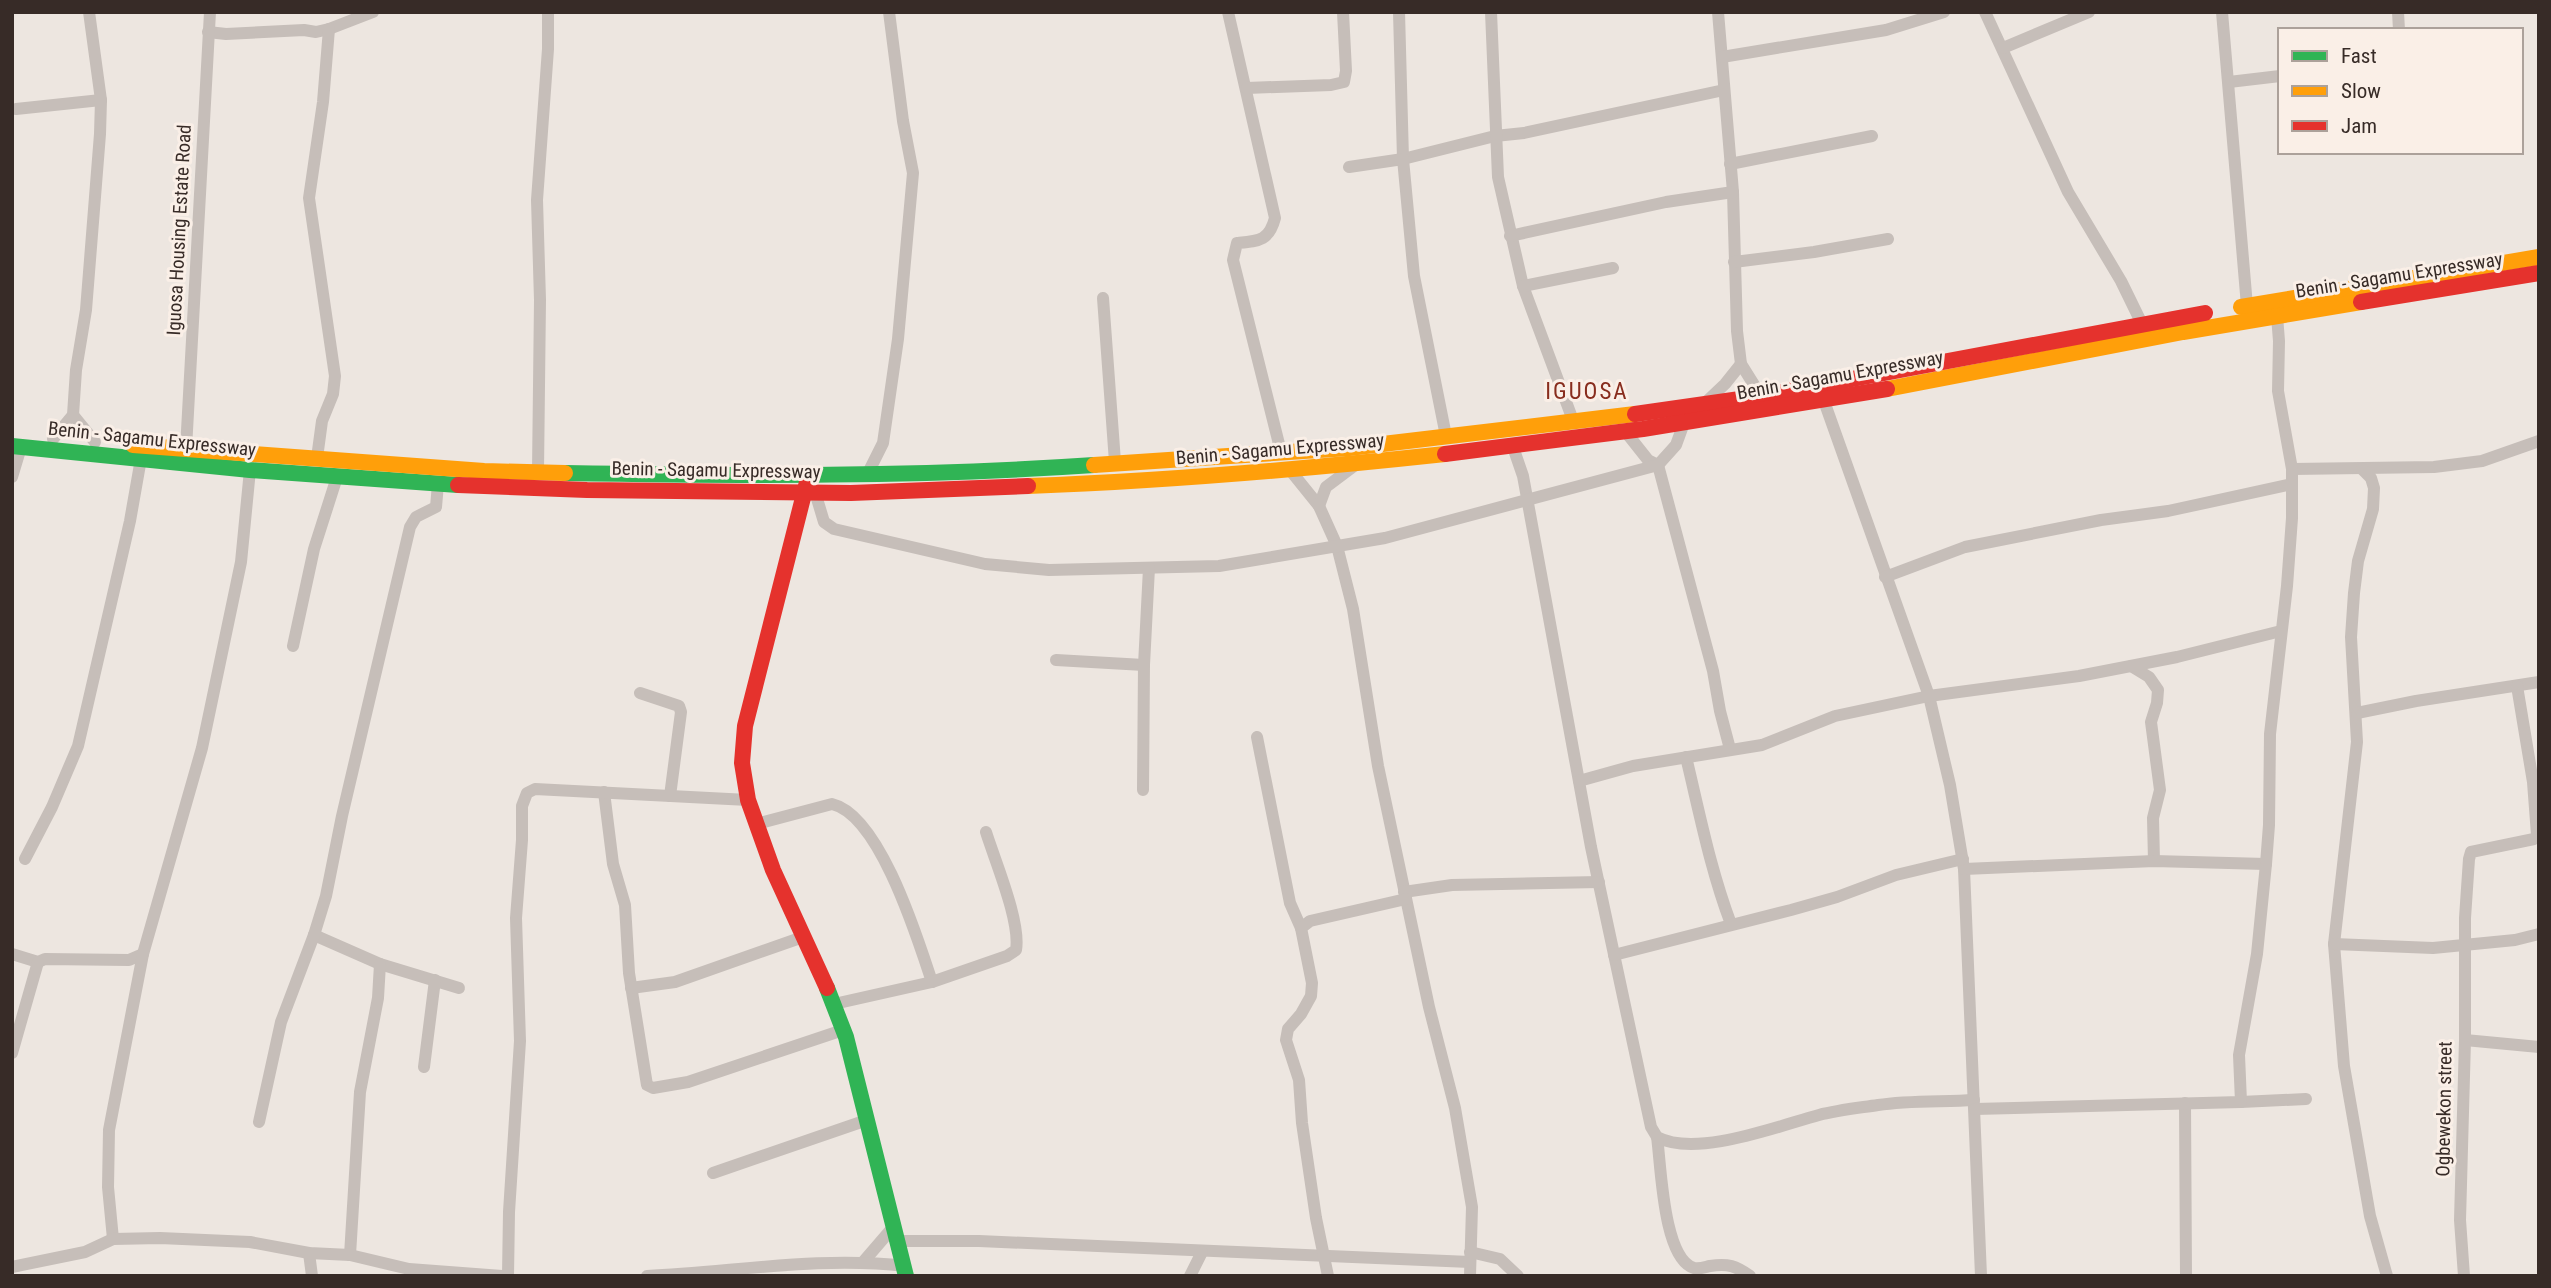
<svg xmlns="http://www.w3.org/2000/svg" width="2551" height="1288" font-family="'Roboto Condensed',sans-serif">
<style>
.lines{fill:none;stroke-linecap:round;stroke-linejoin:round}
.street{stroke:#c6beb9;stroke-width:12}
.fast{stroke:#30b455;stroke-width:16}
.slow{stroke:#ff9f0a;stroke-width:16}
.jam{stroke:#e5322d;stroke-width:16}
.labels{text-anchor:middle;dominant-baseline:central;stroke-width:6;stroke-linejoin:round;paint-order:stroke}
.street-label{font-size:19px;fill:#372b27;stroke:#faefe7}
.quarter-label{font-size:23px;letter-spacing:2px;fill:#882d1e;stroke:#faefe7}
</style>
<rect width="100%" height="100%" fill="#ede6e0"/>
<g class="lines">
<g class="street">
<path d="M 1228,12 L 1275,218 C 1269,241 1259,241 1237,243 L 1233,260 L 1281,452"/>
<path d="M 1399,12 L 1403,159 L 1495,136 L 1524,133 L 1724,90"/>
<path d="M 1491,12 L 1498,177 L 1523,286 L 1574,423"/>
<path d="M 1718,12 L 1733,192 L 1737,331 L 1741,364 L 1761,396"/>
<path d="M 1985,12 L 2068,192 L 2121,281 L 2142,324"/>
<path d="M 2222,12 L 2247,306"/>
<path d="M 2398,12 L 2399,30"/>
<path d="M 208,32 L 226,34 L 304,30 L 316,32 L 329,29 L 373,12"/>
<path d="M 2003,48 L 2089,12"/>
<path d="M 1722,57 L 1886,30 L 1944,12"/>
<path d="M 2229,82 L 2280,76"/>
<path d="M 1247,88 L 1331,85 L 1344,82 L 1346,71 L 1343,12"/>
<path d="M 16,109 L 101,100"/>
<path d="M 1730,164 L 1872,136"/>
<path d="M 1349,167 L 1403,159 L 1414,276 L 1446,436"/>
<path d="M 1510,236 L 1666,202 L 1733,192"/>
<path d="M 1734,262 L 1814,252 L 1888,239"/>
<path d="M 1523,286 L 1613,268"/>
<path d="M 1103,298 L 1115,462"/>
<path d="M 1826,398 L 1824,401 L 1929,696 L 1950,785 L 1964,869 L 1981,1276"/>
<path d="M 1706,402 L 1725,384 L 1741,364"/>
<path d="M 73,415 L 95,442"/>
<path d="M 1625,431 L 1648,460 L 1658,465 L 1713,671 L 1720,711 L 1730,749"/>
<path d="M 53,439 L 73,415 L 76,370 L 86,310 L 100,134 L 101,100 L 89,12"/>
<path d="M 1513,447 L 1523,476 L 1591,847 L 1651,1127 L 1657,1137 C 1696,1158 1778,1126 1819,1115 C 1838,1110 1858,1108 1878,1105 C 1909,1100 1943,1102 1974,1100"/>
<path d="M 186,449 L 210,12"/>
<path d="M 317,458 L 322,421 L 333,394 L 335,376 L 309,198 L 323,102 L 329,29"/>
<path d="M 2292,469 L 2434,467 L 2482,461 L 2539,441"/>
<path d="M 2362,469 L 2371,478 L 2374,488 L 2373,509 L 2358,561 L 2354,593 L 2351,637 L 2357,742 L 2334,944 L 2344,1066 L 2370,1216 L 2387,1276"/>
<path d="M 1290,470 L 1319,506 L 1337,546 L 1353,609 L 1378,766 L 1429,1007 L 1455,1108 L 1472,1207 L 1470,1276"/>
<path d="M 538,471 L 540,300 L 537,200 L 548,49 L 548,12"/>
<path d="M 868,473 L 883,443 L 898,339 L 913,173 L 903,121 L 889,12"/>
<path d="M 12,477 L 21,447"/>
<path d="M 815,492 L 824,522 L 834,529 L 985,564 L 1049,570 L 1219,566 L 1385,538 L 1658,465 L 1676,445 L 1684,423"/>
<path d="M 1319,506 L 1326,487 L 1354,466"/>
<path d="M 1885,577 L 1965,547 L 2101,520 L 2168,511 L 2292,484"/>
<path d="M 293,646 L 314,549 L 337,477"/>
<path d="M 1056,660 L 1144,665"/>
<path d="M 2131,666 L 2149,677 L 2158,690 L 2157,703 L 2151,722 L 2160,790 L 2153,818 L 2154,861"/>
<path d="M 640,693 L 679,706 L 681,712 L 670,796"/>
<path d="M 2357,713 L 2416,701 L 2539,682"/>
<path d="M 1257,737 L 1290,903 L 1301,928"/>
<path d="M 1686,757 C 1700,815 1710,868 1731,924"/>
<path d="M 1579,781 L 1633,766 L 1762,745 L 1835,716 L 1929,696 L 2079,676 L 2177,657 L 2281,631"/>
<path d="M 1143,790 L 1144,665 L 1149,568"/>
<path d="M 604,792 L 613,864 L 625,905 L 629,973 L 647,1085 L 653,1088 L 688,1082 L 843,1030"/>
<path d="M 756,824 L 832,804 C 880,815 918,940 932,982"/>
<path d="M 25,859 L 52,807 L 78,746 L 130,521 L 142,453"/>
<path d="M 1964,869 L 2154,861 L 2266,864"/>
<path d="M 1404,892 L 1452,885 L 1599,882"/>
<path d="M 314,935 L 380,964 L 459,988"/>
<path d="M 2334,944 L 2433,948 L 2515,940 L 2539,934"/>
<path d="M 12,954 L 38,962 L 45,959 L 129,960 L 143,954"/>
<path d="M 1614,955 L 1791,910 L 1837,897 L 1896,875 L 1963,859"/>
<path d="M 631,988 L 675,982 L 803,937"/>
<path d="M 834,1004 L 932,982 L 1007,956 L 1016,950 C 1021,922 995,861 986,832"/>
<path d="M 2465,1040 L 2539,1047"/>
<path d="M 12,1053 L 38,962"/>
<path d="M 424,1067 L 435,980"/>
<path d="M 2241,1102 L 2306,1099"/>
<path d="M 2185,1103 L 2186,1276"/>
<path d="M 1975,1109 L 2241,1102 L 2239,1055 L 2257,954 L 2266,864 L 2269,825 L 2270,734 L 2287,586 L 2292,518 L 2292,469 L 2278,391 L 2279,341 L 2277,316"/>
<path d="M 259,1122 L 281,1022 L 314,935 L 326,896 L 342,816 L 410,527 L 416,517 L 436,507 L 438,484"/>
<path d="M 1657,1137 C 1661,1165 1663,1259 1694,1268 C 1700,1269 1705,1267 1710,1266 C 1728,1263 1736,1266 1750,1276"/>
<path d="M 713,1173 L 867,1120"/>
<path d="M 113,1239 L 108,1187 L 109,1130 L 143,954 L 202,748 L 241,562 L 250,470"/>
<path d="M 898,1241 L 979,1241 L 1470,1262"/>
<path d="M 1470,1252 L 1500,1259 L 1518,1276"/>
<path d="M 309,1253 L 312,1276"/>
<path d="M 350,1255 L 360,1092 L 378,998 L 380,964"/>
<path d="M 864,1261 L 895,1225"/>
<path d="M 12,1267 L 85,1252 L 113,1239 L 160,1238 L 250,1242 L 309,1253 L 350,1255 L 409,1269 L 502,1276"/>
<path d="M 508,1276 L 509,1212 L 520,1041 L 516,918 L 522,840 L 522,806 L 527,793 L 535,789 L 748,800"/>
<path d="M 647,1276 C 734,1272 819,1256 905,1266"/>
<path d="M 1190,1276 L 1202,1252"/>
<path d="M 1328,1276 L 1316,1218 L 1302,1123 L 1299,1080 L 1286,1040 L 1288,1029 L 1301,1014 L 1311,996 L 1312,983 L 1301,928 L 1310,921 L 1406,899"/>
<path d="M 2464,1276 L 2460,1220 L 2465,1040 L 2465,918 L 2469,859 L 2471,852 L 2534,839 L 2537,835 L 2533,782 L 2517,686"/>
</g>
<g class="fast">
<path d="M 12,446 L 250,470 L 458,485"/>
<path d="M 565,473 C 741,476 918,477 1094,465"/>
<path d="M 827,988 L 846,1037 L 906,1276"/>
</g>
<g class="slow">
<path d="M 2241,307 L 2539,257"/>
<path d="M 1887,389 L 2183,332 L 2361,302"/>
<path d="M 133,445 L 484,471 L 565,473"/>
<path d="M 1094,465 L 1349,448 L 1635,414"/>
<path d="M 1028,486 C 1167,481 1306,469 1445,454"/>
</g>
<g class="jam">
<path d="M 2361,302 L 2539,273"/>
<path d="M 1635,414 L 1761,396 L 2205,313"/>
<path d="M 1445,454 L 1643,429 L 1887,389"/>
<path d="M 807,482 L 745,726 L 742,763 L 748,800 L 773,870 L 827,988"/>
<path d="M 458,485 L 587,490 L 851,493 L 1028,486"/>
</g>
</g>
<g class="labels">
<g class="street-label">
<text transform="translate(179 230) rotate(-87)">Iguosa Housing Estate Road</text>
<text transform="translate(2399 275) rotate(-9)">Benin - Sagamu Expressway</text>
<text transform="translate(1840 375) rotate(-10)">Benin - Sagamu Expressway</text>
<text transform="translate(152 439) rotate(6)">Benin - Sagamu Expressway</text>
<text transform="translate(1280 449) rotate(-5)">Benin - Sagamu Expressway</text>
<text transform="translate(716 470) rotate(1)">Benin - Sagamu Expressway</text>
<text transform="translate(2444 1109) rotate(-89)">Ogbewekon street</text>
</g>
<g class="quarter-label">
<text x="1587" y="391">IGUOSA</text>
</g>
</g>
<rect width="2551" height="1288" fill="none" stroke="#372b27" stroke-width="28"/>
<rect x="2278" y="28" width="245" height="126" fill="#faefe7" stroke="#aca19a" stroke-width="2"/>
<rect x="2292" y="51" width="35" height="10" fill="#30b455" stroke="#aca19a" stroke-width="2"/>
<text x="2341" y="63" font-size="21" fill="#372b27">Fast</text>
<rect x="2292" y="86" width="35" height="10" fill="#ff9f0a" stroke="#aca19a" stroke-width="2"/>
<text x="2341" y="98" font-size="21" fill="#372b27">Slow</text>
<rect x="2292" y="121" width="35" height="10" fill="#e5322d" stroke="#aca19a" stroke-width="2"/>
<text x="2341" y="133" font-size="21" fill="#372b27">Jam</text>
</svg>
